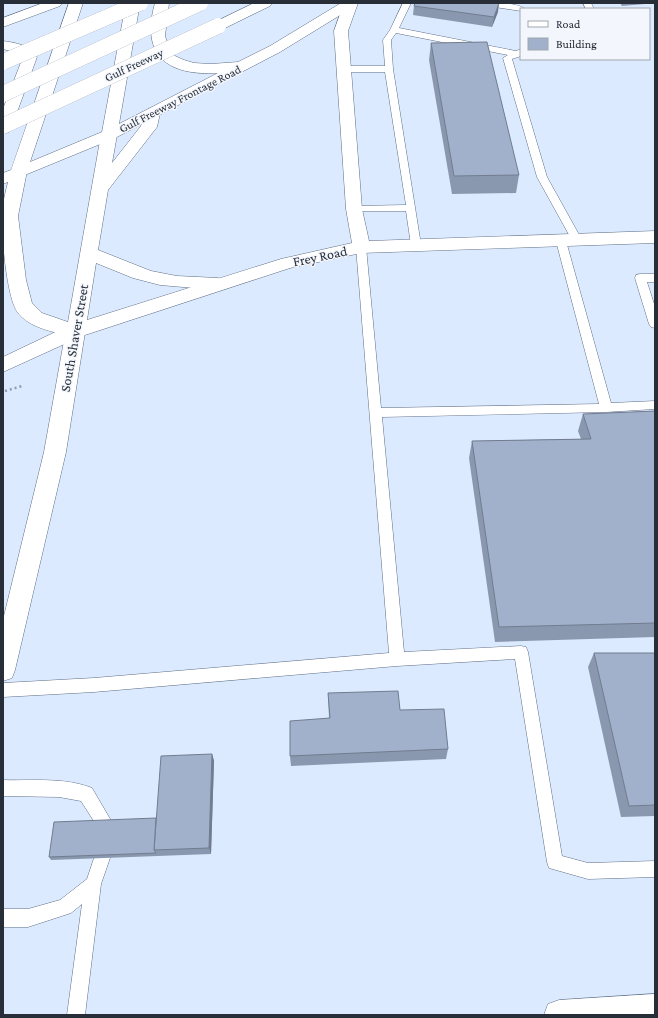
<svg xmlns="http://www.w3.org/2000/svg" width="658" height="1018" font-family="'Crimson Pro',serif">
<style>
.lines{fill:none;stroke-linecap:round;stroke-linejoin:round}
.service-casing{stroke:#5f6e85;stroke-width:1}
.minor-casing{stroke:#5f6e85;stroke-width:1}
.tertiary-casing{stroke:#5f6e85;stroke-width:1}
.secondary-casing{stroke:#5f6e85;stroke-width:1}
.primary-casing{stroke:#5f6e85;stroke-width:1}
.motorway-casing{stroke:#5f6e85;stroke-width:1}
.path{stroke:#909bac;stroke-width:2.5;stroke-dasharray:2 3;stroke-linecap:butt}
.service{fill:#fff;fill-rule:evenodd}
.minor{fill:#fff;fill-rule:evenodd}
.tertiary{fill:#fff;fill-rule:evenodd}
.secondary{fill:#fff;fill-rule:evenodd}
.primary{fill:#fff;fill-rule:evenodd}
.motorway{fill:#fff;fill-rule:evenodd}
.motorway-bridge-casing{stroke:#5f6e85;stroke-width:16;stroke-linecap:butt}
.motorway-bridge{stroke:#fff;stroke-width:16}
.wall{fill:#8a98af}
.shaded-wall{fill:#717c8e}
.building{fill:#a1b1cb;stroke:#717c8e}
.labels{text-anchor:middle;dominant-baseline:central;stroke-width:3;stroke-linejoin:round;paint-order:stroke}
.far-street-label{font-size:12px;fill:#272e38;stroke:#f3f6fc}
.street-label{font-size:14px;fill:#272e38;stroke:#f3f6fc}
</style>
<rect width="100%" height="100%" fill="#dceaff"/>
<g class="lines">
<g class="service-casing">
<g id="service">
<path d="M 403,3 L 411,3 L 399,28 L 516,51 L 521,49 L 521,56 L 512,59 L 547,177 L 582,240 L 581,242 L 573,242 L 537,177 L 503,58 L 508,55 L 396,33 L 391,40 L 393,69 L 421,245 L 416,248 L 411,245 L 406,211 L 350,211 L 349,209 L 354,206 L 406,205 L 385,72 L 343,72 L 339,69 L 343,66 L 385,66 L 383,40 L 390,30 Z"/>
<path d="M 477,3 C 489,3 517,2 525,9 L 521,9 L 521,11 L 481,5 Z"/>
<path d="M 583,3 L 591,3 L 594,9 L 586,9 Z"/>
<path d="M 561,238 L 566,241 L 611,403 L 655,401 L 655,409 L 606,412 L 382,417 L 404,652 L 521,646 L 526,647 L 528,652 L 562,856 L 588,863 L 655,861 L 655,877 L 588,879 L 549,868 L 547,862 L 515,659 L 397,666 L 94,692 L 3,697 L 3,683 L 94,678 L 389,653 L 356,247 L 361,244 L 366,247 L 381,408 L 599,404 L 556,241 Z"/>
<path d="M 640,274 L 655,274 L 655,282 L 647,282 L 655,307 L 655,328 L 651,327 L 649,324 L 635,278 L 636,275 Z"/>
<path d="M 3,780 C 32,781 64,777 92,788 L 113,824 L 110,858 L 101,884 L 85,1015 L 67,1015 L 82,904 L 71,913 L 28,927 L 3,927 L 3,909 L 28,909 L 60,900 L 87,879 L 94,858 L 97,826 L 81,801 L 59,797 L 3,796 Z"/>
</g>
</g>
<g class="minor-casing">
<path id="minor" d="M 655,994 L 655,1015 L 544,1015 L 548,1004 L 559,1000 Z"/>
</g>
<g class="tertiary-casing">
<path id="tertiary" d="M 344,3 L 358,3 L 348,31 L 362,209 L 369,241 L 655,231 L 655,243 L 361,253 L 290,268 L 82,336 L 3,372 L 3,357 L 68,326 L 281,259 L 352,243 L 346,209 L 334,31 Z"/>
</g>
<g class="secondary-casing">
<g id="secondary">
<path d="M 43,3 L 62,3 L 60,6 L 3,27 L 3,18 Z"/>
<path d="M 69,3 L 83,3 L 30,162 L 102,132 L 126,3 L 140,3 L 119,124 L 218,73 C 168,76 140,56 155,3 L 169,3 L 165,36 L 170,50 L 175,56 L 184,60 L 194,63 L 211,64 L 238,62 L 270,46 L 341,3 L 357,3 L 355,6 L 280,52 L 115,138 L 3,184 L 3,173 L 11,170 Z"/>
<path d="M 3,41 C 17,43 29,45 37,57 L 11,129 L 9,132 L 3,134 L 3,109 L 23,57 L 17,53 L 3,49 Z"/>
</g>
</g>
<g class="primary-casing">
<path id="primary" d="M 152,108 L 157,110 L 160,113 L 157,127 L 108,190 L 98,250 L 151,271 L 177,276 L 218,278 L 224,280 L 227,284 L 224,288 L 218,290 L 160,285 L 133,278 L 96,263 L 66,452 L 15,670 L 12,678 L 3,681 L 3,620 L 44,452 L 65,335 C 50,331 29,327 18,313 C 6,298 0,225 3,204 C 5,193 8,182 11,171 L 13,168 L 19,166 L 25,168 L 27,171 L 18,216 L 26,280 L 32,303 L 42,313 L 68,322 L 101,135 L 103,132 L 109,130 L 115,132 L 117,135 L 112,163 L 141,126 L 147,110 Z"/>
</g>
<g class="motorway-casing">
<path id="motorway" d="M 254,3 L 272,3 L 270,6 L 223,29 L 218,30 L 213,29 L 211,26 L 213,23 Z"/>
</g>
<path class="path" d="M 5,391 L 22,386"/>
<use href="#service" class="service"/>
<use href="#minor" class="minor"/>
<use href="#tertiary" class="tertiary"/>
<use href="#secondary" class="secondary"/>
<use href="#primary" class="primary"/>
<use href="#motorway" class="motorway"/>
<g class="motorway-bridge-casing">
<g id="motorway-bridge">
<path d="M 3,62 L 140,3"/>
<path d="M 3,94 L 200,3"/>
<path d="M 3,126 L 218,26"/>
</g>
</g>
<use href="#motorway-bridge" class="motorway-bridge"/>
</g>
<g class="wall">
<path d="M 620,3 L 645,3 L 645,4 L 622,6 Z"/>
<path d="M 414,6 L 498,12 L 492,27 L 413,15 Z"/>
<path d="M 431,43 L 519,175 L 516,193 L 452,194 L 429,60 Z"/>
<path d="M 655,411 L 655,637 L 495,642 L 469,458 L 472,441 L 581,439 L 578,431 L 583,414 Z"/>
<path d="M 594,653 L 655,653 L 655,816 L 621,817 L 588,667 Z"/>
<path d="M 328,693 L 400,710 L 448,749 L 446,759 L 291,766 L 290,756 L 329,718 Z"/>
<path d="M 212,754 L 214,761 L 211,854 L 51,860 L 49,857 L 156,818 Z"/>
</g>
<g class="shaded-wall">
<path d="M 499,3 L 498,12 L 492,27 L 494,17 Z"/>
<path d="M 212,754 L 214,761 L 211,854 L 209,848 Z"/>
</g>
<g class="building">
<path d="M 415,3 L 499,3 L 494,17 L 414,6 Z"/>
<path d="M 487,42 L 519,175 L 454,176 L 431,43 Z"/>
<path d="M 655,411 L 655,623 L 499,627 L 472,441 L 591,439 L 583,414 Z"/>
<path d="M 594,653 L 655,653 L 655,805 L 629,806 Z"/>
<path d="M 398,691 L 400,710 L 444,709 L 448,749 L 290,756 L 290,721 L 330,718 L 328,693 Z"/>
<path d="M 212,754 L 209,848 L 154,850 L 161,756 Z"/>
<path d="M 156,818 L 154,850 L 156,853 L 49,857 L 54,822 Z"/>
</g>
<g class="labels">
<g class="far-street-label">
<text transform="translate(134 65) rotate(-25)">Gulf Freeway</text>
<text transform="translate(180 99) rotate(-27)">Gulf Freeway Frontage Road</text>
</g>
<g class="street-label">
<text transform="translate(320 256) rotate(-12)">Frey Road</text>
<text transform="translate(74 338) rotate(-80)">South Shaver Street</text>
</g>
</g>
<rect width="658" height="1018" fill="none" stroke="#272e38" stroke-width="8"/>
<rect x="520" y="8" width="130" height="52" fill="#f3f6fc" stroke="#a1a6ae"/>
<rect x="528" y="21" width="20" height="6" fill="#ffffff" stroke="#a1a6ae"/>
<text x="556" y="28" font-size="12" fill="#272e38">Road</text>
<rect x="528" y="38" width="20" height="12" fill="#a1b1cb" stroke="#a1a6ae"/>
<text x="556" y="48" font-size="12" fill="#272e38">Building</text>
</svg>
